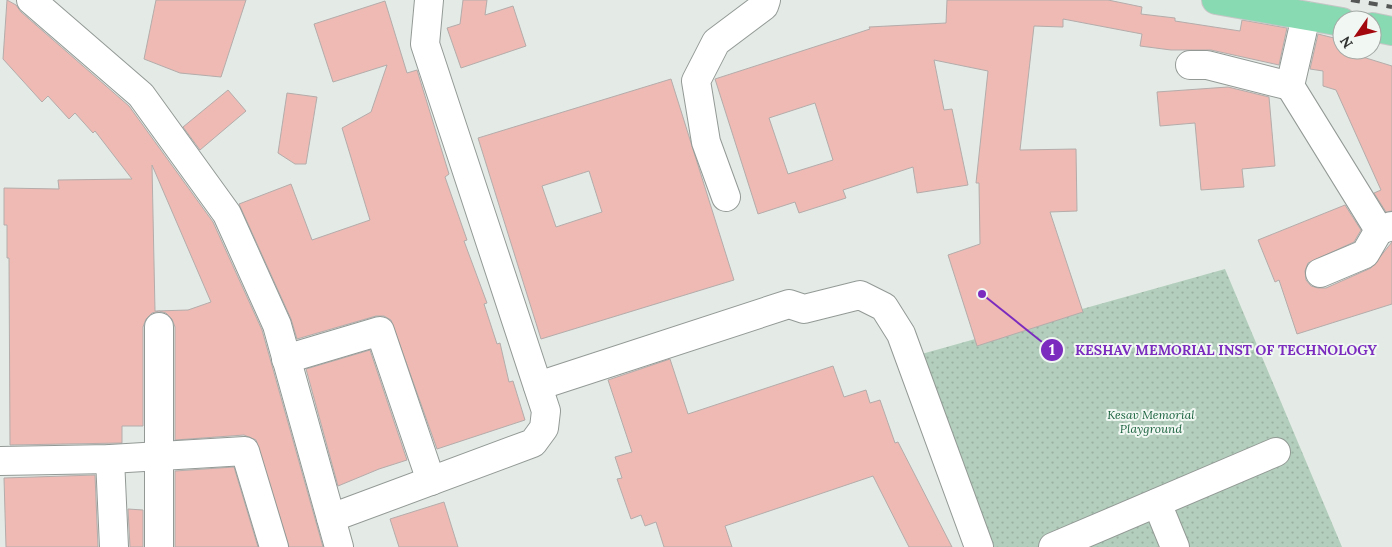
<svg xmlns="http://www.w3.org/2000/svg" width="1392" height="547" font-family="Lora,serif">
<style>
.grass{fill:url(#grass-dots)}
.building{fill:#eebab3;stroke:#b4acab;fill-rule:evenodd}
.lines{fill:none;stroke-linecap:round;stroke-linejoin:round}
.minor-casing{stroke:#939a96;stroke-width:30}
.major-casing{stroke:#c5c6c6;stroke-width:30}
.minor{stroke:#fff;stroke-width:28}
.major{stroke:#88dab2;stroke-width:28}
.rail{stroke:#545756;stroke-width:4;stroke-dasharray:9 9;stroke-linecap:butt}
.labels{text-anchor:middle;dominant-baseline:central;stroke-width:4;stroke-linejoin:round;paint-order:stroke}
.park-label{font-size:12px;font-style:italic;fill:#1b623f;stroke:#f1f8f3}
.leader{fill:none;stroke:#7b2cbf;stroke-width:2}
.callout-dot{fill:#7b2cbf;stroke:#f1f8f3;stroke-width:2}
.mark-label{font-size:15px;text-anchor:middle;font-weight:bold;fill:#fff}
.callout-label{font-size:14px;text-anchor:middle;font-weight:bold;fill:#7b2cbf;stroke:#f1f8f3;stroke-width:4;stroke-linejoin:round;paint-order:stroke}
</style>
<defs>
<pattern id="grass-dots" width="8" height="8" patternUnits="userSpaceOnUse" patternTransform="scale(1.25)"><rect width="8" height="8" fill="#b3cebc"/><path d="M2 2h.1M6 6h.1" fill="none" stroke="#9ab1a2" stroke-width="1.8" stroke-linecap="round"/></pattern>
</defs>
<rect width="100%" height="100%" fill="#e4ebe6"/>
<path class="grass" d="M 1225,269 L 1342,547 L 985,547 L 911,357 Z"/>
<g class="building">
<path d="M 7,0 L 16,5 L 21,12 L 129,106 L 213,222 L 262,330 L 323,547 L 289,547 L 256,440 L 244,435 L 175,440 L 175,327 L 172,319 L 166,313 L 159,311 L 152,313 L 146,319 L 143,327 L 143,426 L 122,426 L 122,443 L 10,445 L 9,258 L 7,258 L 7,225 L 4,225 L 4,188 L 59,189 L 58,180 L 132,179 L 95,131 L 93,133 L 75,113 L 69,119 L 48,96 L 42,102 L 3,59 ZM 152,165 L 211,302 L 188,310 L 155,311 Z"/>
<path d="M 156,0 L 246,0 L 221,77 L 180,73 L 144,59 Z"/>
<path d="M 463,0 L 487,0 L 485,15 L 513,6 L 526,46 L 461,68 L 447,28 L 460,24 Z"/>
<path d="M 947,0 L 1108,0 L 1142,7 L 1141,14 L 1175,18 L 1175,21 L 1240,31 L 1242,20 L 1287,28 L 1279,65 L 1211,50 L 1171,50 L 1140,46 L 1142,34 L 1063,19 L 1063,27 L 1034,26 L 1020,150 L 1076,149 L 1077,211 L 1050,212 L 1083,312 L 977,346 L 948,255 L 980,244 L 979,183 L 976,183 L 988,71 L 934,60 L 944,110 L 952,109 L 968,185 L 917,193 L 913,167 L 843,190 L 846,198 L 799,213 L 795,202 L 758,214 L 715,79 L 870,29 L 869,27 L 946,23 ZM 815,103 L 833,160 L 788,174 L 769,118 Z"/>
<path d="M 385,1 L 407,73 L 417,70 L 449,174 L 445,177 L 467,240 L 464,241 L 487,303 L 484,304 L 497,344 L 500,343 L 509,382 L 513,381 L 525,420 L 437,449 L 391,320 L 384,316 L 376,316 L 297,339 L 291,319 L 239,204 L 291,184 L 312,240 L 370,220 L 342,128 L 371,112 L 387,65 L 333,82 L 314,24 Z"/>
<path d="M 1318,34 L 1342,40 L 1342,50 L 1354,50 L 1353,54 L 1392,66 L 1392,211 L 1386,212 L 1374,193 L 1381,190 L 1336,90 L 1323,86 L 1323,71 L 1310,69 Z"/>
<path d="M 671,79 L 734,280 L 541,339 L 478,138 ZM 589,171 L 602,212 L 556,227 L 542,186 Z"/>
<path d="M 1228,87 L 1269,97 L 1275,166 L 1242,169 L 1244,187 L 1201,190 L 1195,123 L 1160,126 L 1157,92 Z"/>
<path d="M 228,90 L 246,111 L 200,150 L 183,127 Z"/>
<path d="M 287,93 L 317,97 L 306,164 L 295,164 L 278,153 Z"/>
<path d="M 1345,205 L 1361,230 L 1354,242 L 1308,263 L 1305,271 L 1306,280 L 1311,286 L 1318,288 L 1326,288 L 1371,268 L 1392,242 L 1392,304 L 1297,334 L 1279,280 L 1275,282 L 1258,240 Z"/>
<path d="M 370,350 L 407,460 L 379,469 L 338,486 L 306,369 Z"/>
<path d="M 670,359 L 688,414 L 833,366 L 844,397 L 866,390 L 870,403 L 880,400 L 895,443 L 898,442 L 952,547 L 909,547 L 873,476 L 725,526 L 732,547 L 664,547 L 656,522 L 645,526 L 641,515 L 631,519 L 617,479 L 622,478 L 615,457 L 632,452 L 608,380 Z"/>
<path d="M 234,467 L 258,547 L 175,547 L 175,471 Z"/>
<path d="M 95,475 L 98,547 L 6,547 L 4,478 Z"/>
<path d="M 444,502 L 458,547 L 399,547 L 390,519 Z"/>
<path d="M 128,509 L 143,510 L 143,547 L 130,547 Z"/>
</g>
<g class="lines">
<g class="minor-casing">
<g id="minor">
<path d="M 31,0 L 141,95 L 227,214 L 277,325 L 339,547"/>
<path d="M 1306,16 L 1290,86 L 1379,230 L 1392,226"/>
<path d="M 1190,65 L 1207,65 L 1290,86"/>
<path d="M 726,197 L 706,142 L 696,81 L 716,42 L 764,6 L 766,0"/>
<path d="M 1320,273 L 1365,254 L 1379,230"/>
<path d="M 159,327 L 159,547"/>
<path d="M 286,359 L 380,331 L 431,481"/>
<path d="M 538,386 L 789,304 L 804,309 L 860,295 L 884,307 L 901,334 L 979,547"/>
<path d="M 110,459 L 114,547"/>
<path d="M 0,461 L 110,459 L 245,451 L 274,547"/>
<path d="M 1157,503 L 1175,547"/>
<path d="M 331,518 L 533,443 L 544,428 L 546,411 L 425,44 L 429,0"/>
<path d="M 1053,547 L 1276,452"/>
</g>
</g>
<g class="major-casing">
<g id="major">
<path d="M 1216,0 L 1342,22"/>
<path d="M 1372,27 L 1392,31"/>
</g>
</g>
<use href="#minor" class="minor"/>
<use href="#major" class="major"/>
<path class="rail" d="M 1351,0 L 1392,7"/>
</g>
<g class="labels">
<g class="park-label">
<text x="1151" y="414">Kesav Memorial<tspan x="1151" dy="14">Playground</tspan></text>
</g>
</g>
<path class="leader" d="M982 294L1052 350"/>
<g class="callout-dot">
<circle cx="982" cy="294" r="5"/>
<circle cx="1052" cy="350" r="12"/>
</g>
<g class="mark-label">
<text x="1052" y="355">1</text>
</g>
<g class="callout-label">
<text x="1226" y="355">KESHAV MEMORIAL INST OF TECHNOLOGY</text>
</g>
<g transform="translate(1357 35) rotate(236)"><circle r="24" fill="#f1f8f3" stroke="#a4a9a6"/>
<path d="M0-4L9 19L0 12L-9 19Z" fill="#a2080e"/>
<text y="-8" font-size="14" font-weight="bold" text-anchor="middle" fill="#313332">N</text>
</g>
</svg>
